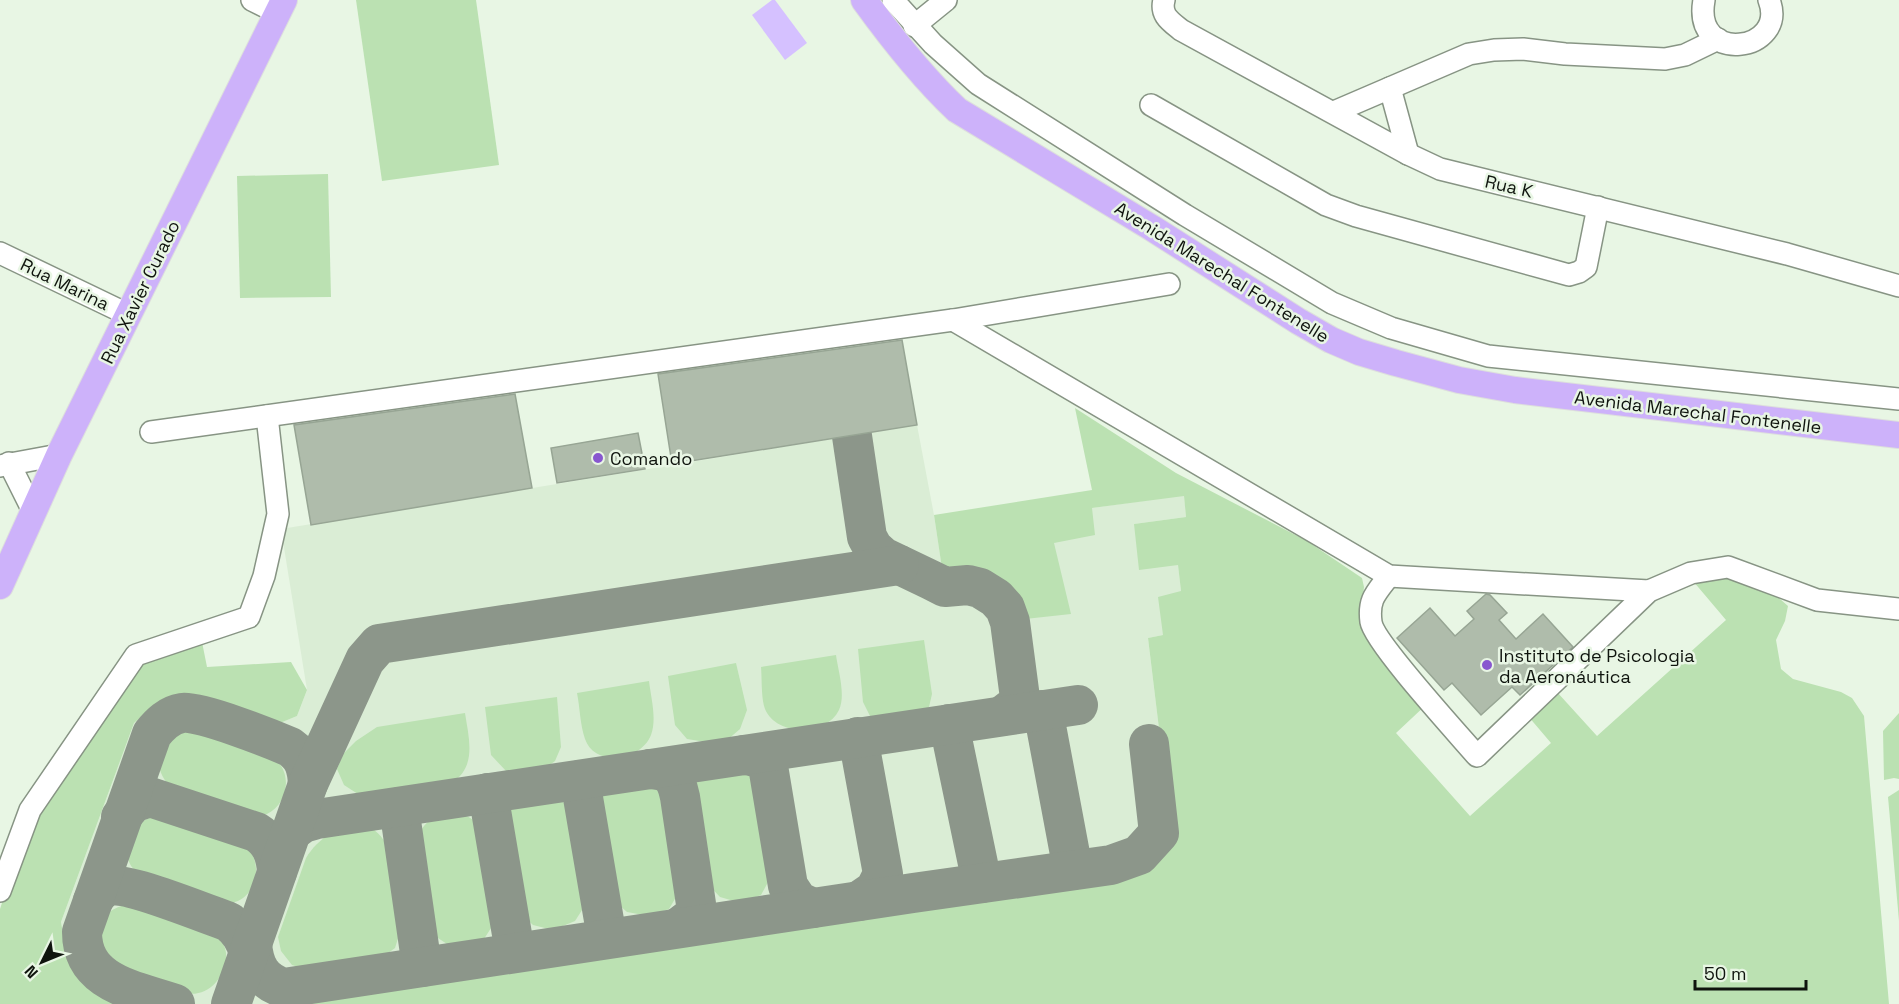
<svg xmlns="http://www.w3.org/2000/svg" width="1899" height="1004" font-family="'Space Grotesk',sans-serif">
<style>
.built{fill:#daedd5}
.green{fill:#bbe1b2}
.water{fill:#d5c1ff}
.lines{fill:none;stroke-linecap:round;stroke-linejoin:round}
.taxiway{stroke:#8c968a;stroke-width:40}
.building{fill:#afbcab;stroke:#97a594;stroke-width:1.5}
.minor-casing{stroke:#879484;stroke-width:24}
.major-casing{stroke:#dddedd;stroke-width:28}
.minor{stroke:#fff;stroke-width:21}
.major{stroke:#cdb2fa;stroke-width:26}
.poi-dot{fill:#8857cf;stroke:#e8f6e4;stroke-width:2}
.labels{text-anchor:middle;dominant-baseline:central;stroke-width:5;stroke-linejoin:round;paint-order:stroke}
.street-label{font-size:18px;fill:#0f140e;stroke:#e8f6e4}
.poi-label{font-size:18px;fill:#0f140e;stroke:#e8f6e4;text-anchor:start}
</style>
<rect width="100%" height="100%" fill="#e8f6e4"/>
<path class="built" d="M 917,425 L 934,515 L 943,574 L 969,570 L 991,577 L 1008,591 L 1054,543 L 1092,508 L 1184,495 L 1186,517 L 1134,524 L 1178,564 L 1181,591 L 1163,635 L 1148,638 L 1169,811 L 1166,840 L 1153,858 L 1142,866 L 1128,872 L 284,999 L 276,1004 L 149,1004 L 93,984 L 67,956 L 61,922 L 134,723 L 158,702 L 192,694 L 274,725 L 297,716 L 307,690 L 281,529 Z"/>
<g class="green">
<path d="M 356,0 L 476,0 L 499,165 L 382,181 Z"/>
<path d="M 328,174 L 331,297 L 240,298 L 237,176 Z"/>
<path d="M 1075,408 L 1176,473 L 1307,541 L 1362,578 L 1364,587 L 1363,596 L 1367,598 L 1428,703 L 1396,733 L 1470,816 L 1551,743 L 1528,716 L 1557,692 L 1597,736 L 1726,620 L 1693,581 L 1713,575 L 1748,580 L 1771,591 L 1788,606 L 1785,621 L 1776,640 L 1781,669 L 1793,679 L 1841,692 L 1852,698 L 1864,716 L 1889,1004 L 276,1004 L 284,999 L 1128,872 L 1142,866 L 1153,858 L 1166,840 L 1169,811 L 1148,638 L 1163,635 L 1158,597 L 1181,591 L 1178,565 L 1139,570 L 1134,524 L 1186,517 L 1184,496 L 1092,508 L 1095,535 L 1054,543 L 1071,614 L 1025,619 L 1008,591 L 991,577 L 969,570 L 943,575 L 934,515 L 1092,490 Z"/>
<path d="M 924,640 L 932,694 L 929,707 L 920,714 L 880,720 L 870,716 L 863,702 L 858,649 Z"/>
<path d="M 202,642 L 207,667 L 291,662 L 307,690 L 297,716 L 275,725 L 192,694 L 158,702 L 134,723 L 61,922 L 67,956 L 93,984 L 149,1004 L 0,1004 L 0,909 L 32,811 L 145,660 Z"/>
<path d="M 836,655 C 838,670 846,695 839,710 C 826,737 776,736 765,709 C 761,699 762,678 761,667 Z"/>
<path d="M 736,663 L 747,710 L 740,729 L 726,741 L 706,742 L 687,739 L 675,725 L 668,676 Z"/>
<path d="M 649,681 C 651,698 657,719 651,735 C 641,761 595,768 585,739 C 580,725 580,708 577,693 Z"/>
<path d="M 557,697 L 561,747 L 555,761 L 543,770 L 521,776 L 507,772 L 491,755 L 485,707 Z"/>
<path d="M 465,713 C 469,739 477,766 452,783 L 361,796 L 344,785 L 337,769 L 343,754 L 356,741 L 377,727 Z"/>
<path d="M 1899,713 L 1899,779 L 1894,778 L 1884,780 L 1883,731 Z"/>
<path d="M 181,728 C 187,728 193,727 199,729 C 216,733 270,750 279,763 C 292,779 286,805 267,814 C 263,815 257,815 253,816 L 173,790 C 151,768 154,744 181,728 Z"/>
<path d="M 717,762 L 740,765 L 756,780 L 774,871 L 761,895 L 741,903 L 720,897 L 706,882 L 690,792 L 699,771 Z"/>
<path d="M 627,777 L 647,781 L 666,796 L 679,892 L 669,909 L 649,916 L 627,912 L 608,895 L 595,802 L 609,783 Z"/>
<path d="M 1899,790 L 1899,921 L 1888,797 Z"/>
<path d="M 532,791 L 554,793 L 569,808 L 584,907 L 575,921 L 553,930 L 533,925 L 518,911 L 500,818 L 512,800 Z"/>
<path d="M 444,813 C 454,813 467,813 475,822 C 488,836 491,894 494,915 L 491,928 L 484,939 L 473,944 L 462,947 L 450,946 L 435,936 L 430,929 L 417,843 C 420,826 428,820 444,813 Z"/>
<path d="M 166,816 C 181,822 236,837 245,845 C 256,855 259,871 253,884 C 248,899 235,904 220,905 L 145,877 C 140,874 133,870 130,864 C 122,848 131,826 147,819 C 152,816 160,816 166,816 Z"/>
<path d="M 362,824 C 375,829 382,835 388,848 L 401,929 L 395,948 L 380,959 L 308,970 L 292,965 L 281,951 L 278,937 L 306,858 C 318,838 338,826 362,824 Z"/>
<path d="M 129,904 L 206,927 C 218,934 228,945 226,960 C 223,980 207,998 184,993 C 171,991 158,983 145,978 C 135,974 120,971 111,965 C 100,957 95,944 97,932 C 99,915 114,907 129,904 Z"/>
</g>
<path class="water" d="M 772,0 L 775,0 L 807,43 L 785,60 L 752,15 Z"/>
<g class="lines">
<g class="taxiway">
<path d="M 852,436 L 867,537 L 873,548 L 883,557 L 931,580 L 945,587 L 968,585 L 980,588 L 996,598 L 1005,608 L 1010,622 L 1020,698 L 1015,706 L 1002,716"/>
<path d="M 1043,710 L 1073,870"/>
<path d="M 949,724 L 982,883"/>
<path d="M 858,737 L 883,874 L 875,890 L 859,901"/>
<path d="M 744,755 C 755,756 761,758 768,766 L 788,886 L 798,901 L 813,908"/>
<path d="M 650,769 C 671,770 676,778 680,797 L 696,904 L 695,915 L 678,928"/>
<path d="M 580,780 L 607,938"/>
<path d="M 488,793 L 515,952"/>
<path d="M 399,807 L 422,967"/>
<path d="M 121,817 L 133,803 L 150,797 L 256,832 C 271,841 276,855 277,872"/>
<path d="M 292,831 L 303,823 L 317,819 L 1078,705"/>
<path d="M 93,901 C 97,894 101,888 110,886 C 128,882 207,914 229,922 C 240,931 245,940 249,953"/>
<path d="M 252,944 C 254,966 261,981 284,988 L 913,893 L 1111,865 L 1139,855 L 1159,833 L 1149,744"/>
<path d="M 175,1004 C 135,990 82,984 82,932 L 152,734 C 160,724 169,715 182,713 C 199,710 271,739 290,747 C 304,757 307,767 308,784"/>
<path d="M 231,1004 L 308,784 L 365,660 L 379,644 L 899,565"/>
</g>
</g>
<g class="building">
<path d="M 902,340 L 917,425 L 672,464 L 658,374 Z"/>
<path d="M 515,394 L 532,488 L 311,525 L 294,425 Z"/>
<path d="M 638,433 L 645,469 L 557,483 L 551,448 Z"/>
<path d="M 1486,594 L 1490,595 L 1507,613 L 1499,620 L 1516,639 L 1543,614 L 1573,647 L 1520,695 L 1512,687 L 1481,715 L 1452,683 L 1444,690 L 1397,638 L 1430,608 L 1455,636 L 1474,619 L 1467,611 Z"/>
</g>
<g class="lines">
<g class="minor-casing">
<g id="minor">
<path d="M 252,0 L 278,13"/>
<path d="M 893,0 L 933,44 L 978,84 L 1185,215 L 1332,303 L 1391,328 L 1488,356 L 1899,399"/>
<path d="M 1164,0 C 1160,15 1170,21 1181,30 L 1408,154 L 1440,169 L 1787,254 L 1899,286"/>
<path d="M 1704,0 C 1692,66 1789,52 1769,0"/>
<path d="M 914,26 L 946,0"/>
<path d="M 1390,88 L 1408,154"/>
<path d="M 1151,105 L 1326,205 L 1356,216 L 1569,275 L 1579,272 L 1586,267 L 1598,207"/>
<path d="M 1334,112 L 1469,54 L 1494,50 L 1523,49 L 1565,54 L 1665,59 L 1685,55 L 1718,39"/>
<path d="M 0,253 L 129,315"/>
<path d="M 953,320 L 1389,576 L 1649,591"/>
<path d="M 151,432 L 953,320 L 1169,284"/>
<path d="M 9,463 L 33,511"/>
<path d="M 0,466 L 59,455"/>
<path d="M 1389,576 C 1376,593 1368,599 1371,622 C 1374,642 1459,735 1477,756 L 1649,591 L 1691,573 L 1728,567 L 1817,600 L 1899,609"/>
<path d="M 0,891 L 30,810 L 136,655 L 249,617 L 264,576 L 278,514 L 267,416"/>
</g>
</g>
<g class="major-casing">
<g id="major">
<path d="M 864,0 C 893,40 922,77 957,110 L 1152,228 L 1298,321 L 1331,340 L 1359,352 L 1396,363 L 1459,380 L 1515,390 L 1899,435"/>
<path d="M 0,586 L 59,455 L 284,0"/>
</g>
</g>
<use href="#minor" class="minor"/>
<use href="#major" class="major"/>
</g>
<g class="poi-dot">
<circle cx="598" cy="458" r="6"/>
<circle cx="1487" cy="665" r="6"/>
</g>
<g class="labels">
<g class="street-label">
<text transform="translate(1509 186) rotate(13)">Rua K</text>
<text transform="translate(1222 272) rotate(32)">Avenida Marechal Fontenelle</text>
<text transform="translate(65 284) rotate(26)">Rua Marina</text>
<text transform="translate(140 292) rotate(-64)">Rua Xavier Curado</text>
<text transform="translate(1698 412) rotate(7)">Avenida Marechal Fontenelle</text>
</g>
<g class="poi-label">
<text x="610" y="458">Comando</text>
<text x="1499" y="655">Instituto de Psicologia<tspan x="1499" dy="21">da Aeronáutica</tspan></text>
</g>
</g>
<g transform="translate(42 962) rotate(227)" stroke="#e8f6e4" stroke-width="4.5" paint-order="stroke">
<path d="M0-4.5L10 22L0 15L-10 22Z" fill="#0f140e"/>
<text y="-9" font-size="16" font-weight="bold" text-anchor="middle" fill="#0f140e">N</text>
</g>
<path d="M1695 980v9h111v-9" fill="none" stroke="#0f140e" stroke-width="3"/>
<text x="1704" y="980" font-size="18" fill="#0f140e" stroke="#e8f6e4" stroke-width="4.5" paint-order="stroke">50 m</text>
</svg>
